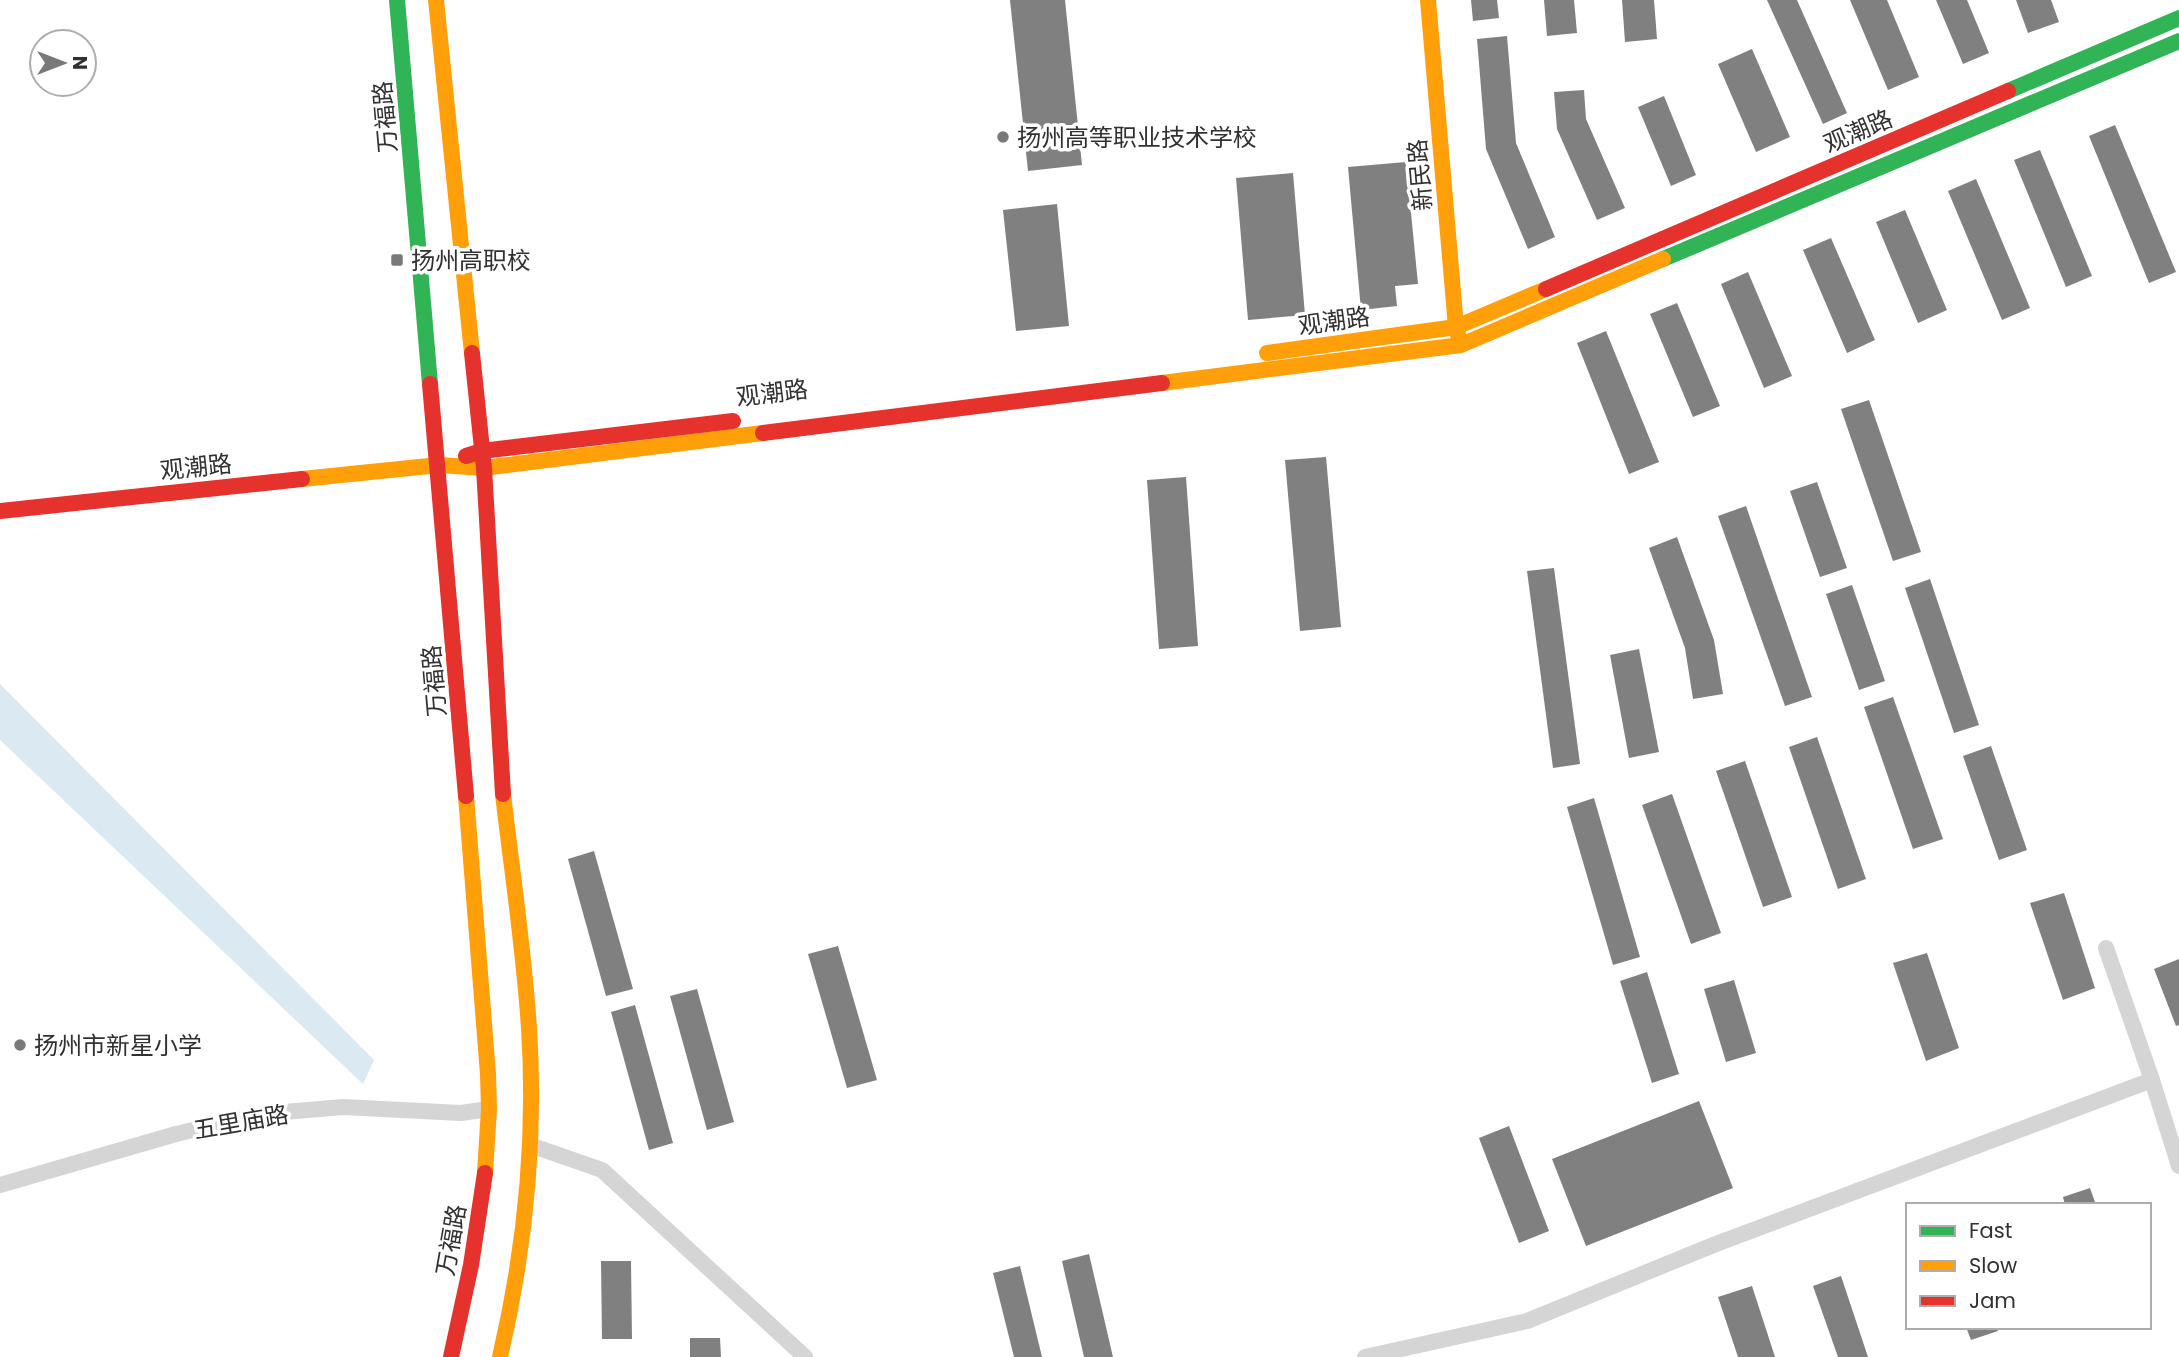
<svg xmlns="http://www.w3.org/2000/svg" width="2179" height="1357" font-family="Poppins,'Noto Sans SC',sans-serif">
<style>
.water{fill:#dbe9f2}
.building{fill:#808080}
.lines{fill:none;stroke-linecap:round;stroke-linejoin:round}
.street{stroke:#d5d5d5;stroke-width:16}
.fast{stroke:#30b455;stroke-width:16}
.slow{stroke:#ff9f0a;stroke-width:16}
.jam{stroke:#e5322d;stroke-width:16}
.poi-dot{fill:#797979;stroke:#fff;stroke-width:2.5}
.labels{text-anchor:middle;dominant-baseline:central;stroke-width:7;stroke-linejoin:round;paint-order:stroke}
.street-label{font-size:24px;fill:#313131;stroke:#fff}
.poi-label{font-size:24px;fill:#313131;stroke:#fff;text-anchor:start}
</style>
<rect width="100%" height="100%" fill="#fff"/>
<path class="water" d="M 0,684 L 374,1060 L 363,1084 L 0,740 Z"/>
<g class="building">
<path d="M 1010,0 L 1065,0 L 1082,165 L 1028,171 Z"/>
<path d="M 1471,0 L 1497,0 L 1499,18 L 1473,21 Z"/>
<path d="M 1544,0 L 1574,0 L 1577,33 L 1547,36 Z"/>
<path d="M 1622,0 L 1654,0 L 1657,39 L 1625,42 Z"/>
<path d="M 1767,0 L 1797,0 L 1847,113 L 1823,124 Z"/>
<path d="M 1850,0 L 1887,0 L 1919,77 L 1888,90 Z"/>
<path d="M 1936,0 L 1967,0 L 1989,53 L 1963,64 Z"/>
<path d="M 2016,0 L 2051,0 L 2059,22 L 2028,33 Z"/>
<path d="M 1507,36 L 1516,143 L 1555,237 L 1528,249 L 1486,149 L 1477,39 Z"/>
<path d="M 1752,49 L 1790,137 L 1756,152 L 1718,64 Z"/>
<path d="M 1584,90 L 1586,119 L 1625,208 L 1597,220 L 1557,129 L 1554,92 Z"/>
<path d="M 1664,96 L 1696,175 L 1671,186 L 1638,107 Z"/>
<path d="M 2115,125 L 2176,272 L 2149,283 L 2089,136 Z"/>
<path d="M 2040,150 L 2092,276 L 2066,287 L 2014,160 Z"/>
<path d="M 1406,162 L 1418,284 L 1395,286 L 1397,306 L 1361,310 L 1348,167 Z"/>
<path d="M 1293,173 L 1305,315 L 1248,320 L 1236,178 Z"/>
<path d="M 1976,179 L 2030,308 L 2002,320 L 1948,191 Z"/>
<path d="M 1057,204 L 1069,326 L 1016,331 L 1003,210 Z"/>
<path d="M 1905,210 L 1947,310 L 1918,323 L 1876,222 Z"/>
<path d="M 1831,238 L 1875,340 L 1847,353 L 1803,250 Z"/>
<path d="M 1748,272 L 1792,376 L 1764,388 L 1721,284 Z"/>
<path d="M 1677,303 L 1720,406 L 1693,417 L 1650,314 Z"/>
<path d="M 1606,331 L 1659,462 L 1629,474 L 1577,343 Z"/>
<path d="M 1869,400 L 1921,552 L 1893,561 L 1841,409 Z"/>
<path d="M 1326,457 L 1341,627 L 1300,631 L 1285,460 Z"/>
<path d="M 1186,477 L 1198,646 L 1159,649 L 1147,480 Z"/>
<path d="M 1817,482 L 1847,568 L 1820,577 L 1790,491 Z"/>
<path d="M 1746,506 L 1812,697 L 1785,706 L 1718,516 Z"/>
<path d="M 1677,537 L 1714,640 L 1723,694 L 1693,699 L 1685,648 L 1649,548 Z"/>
<path d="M 1554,568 L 1580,764 L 1553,768 L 1527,571 Z"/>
<path d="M 1930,579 L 1979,725 L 1954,733 L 1905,588 Z"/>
<path d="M 1852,585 L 1885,681 L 1859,690 L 1826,594 Z"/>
<path d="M 1639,649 L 1659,752 L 1629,758 L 1610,655 Z"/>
<path d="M 1893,697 L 1943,839 L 1913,849 L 1864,707 Z"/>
<path d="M 1817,737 L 1866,879 L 1838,889 L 1789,747 Z"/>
<path d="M 1991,746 L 2027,850 L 1999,860 L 1963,756 Z"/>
<path d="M 1745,761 L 1792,897 L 1763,907 L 1716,771 Z"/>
<path d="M 1672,794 L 1721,933 L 1691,944 L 1642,805 Z"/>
<path d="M 1594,798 L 1640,957 L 1613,965 L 1567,807 Z"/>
<path d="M 594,851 L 633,989 L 606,996 L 568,859 Z"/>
<path d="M 2064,893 L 2095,988 L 2063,1000 L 2030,903 Z"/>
<path d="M 838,946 L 877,1080 L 847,1088 L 808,954 Z"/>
<path d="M 1927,953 L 1959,1048 L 1926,1061 L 1893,963 Z"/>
<path d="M 2179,959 L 2179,1025 L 2176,1026 L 2154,969 Z"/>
<path d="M 1647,972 L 1679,1074 L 1652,1083 L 1620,981 Z"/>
<path d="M 1734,980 L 1756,1053 L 1726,1062 L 1704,989 Z"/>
<path d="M 697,989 L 734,1122 L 707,1130 L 670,996 Z"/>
<path d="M 635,1005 L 673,1143 L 649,1150 L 611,1012 Z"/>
<path d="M 1699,1101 L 1733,1188 L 1586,1246 L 1552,1159 Z"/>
<path d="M 1509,1126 L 1549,1231 L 1519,1243 L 1479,1138 Z"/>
<path d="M 2090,1188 L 2096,1205 L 2065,1205 L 2063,1197 Z"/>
<path d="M 1089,1254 L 1113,1357 L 1084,1357 L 1062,1261 Z"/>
<path d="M 601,1261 L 631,1261 L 632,1339 L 602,1339 Z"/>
<path d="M 1020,1266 L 1042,1357 L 1014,1357 L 993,1273 Z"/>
<path d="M 1841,1276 L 1868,1357 L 1838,1357 L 1813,1286 Z"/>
<path d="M 1752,1286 L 1775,1357 L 1738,1357 L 1718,1297 Z"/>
<path d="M 1966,1327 L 1997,1327 L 1998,1331 L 1971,1340 Z"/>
<path d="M 690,1338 L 720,1338 L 721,1357 L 690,1357 Z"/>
</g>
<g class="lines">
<g class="street">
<path d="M 2106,948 L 2152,1080 L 2179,1166"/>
<path d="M 530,1145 L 602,1170 L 805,1357"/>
<path d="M 0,1185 L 176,1134 L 261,1114 L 343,1107 L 461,1113 L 489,1109"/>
<path d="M 1365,1357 L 1527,1321 L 1716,1244 L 2152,1080"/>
</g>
<g class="fast">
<path d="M 397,0 L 430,384"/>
<path d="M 2008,91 L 2179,18"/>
<path d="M 1663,259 L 2179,41"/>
</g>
<g class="slow">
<path d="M 436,0 L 472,353"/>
<path d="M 1428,0 L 1456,327 L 1460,342"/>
<path d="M 1267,353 L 1456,327 L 1546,289"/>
<path d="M 1162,383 L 1461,345 L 1663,259"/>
<path d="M 302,479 L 439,465 L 484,468 L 763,433"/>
<path d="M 466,796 L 488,1074 L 489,1109 L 485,1173"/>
<path d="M 500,1357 C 525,1250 536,1138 529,1028 C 524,950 512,872 503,794"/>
</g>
<g class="jam">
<path d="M 1546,289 L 2008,91"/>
<path d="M 472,353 L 484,468 L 503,794"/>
<path d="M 430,384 L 466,796"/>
<path d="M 763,433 L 1162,383"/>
<path d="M 466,456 L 482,451 L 733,421"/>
<path d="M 0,511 L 302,479"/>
<path d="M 451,1357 L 471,1265 L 485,1173"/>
</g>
</g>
<g class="poi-dot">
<circle cx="1003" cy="137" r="7"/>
<rect x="390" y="253" width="14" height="14" rx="3.5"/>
<circle cx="20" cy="1045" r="7"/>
</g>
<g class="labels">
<g class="street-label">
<text transform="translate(385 117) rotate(-95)">万福路</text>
<text transform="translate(1858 131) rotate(-23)">观潮路</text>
<text transform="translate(1420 175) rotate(-95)">新民路</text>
<text transform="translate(1334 321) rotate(-8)">观潮路</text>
<text transform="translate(772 393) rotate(-7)">观潮路</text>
<text transform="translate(196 467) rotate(-6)">观潮路</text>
<text transform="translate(434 681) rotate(-95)">万福路</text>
<text transform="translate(241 1122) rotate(-10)">五里庙路</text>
<text transform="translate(451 1240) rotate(-80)">万福路</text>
</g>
<g class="poi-label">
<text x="1017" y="137">扬州高等职业技术学校</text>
<text x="411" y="260">扬州高职校</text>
<text x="34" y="1045">扬州市新星小学</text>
</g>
</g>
<rect x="1906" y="1203" width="245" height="126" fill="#ffffff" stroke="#adadad" stroke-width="2"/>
<rect x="1920" y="1226" width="35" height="10" fill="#30b455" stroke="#adadad" stroke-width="2"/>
<text x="1969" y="1238" font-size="21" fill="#313131">Fast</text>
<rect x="1920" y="1261" width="35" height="10" fill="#ff9f0a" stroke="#adadad" stroke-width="2"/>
<text x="1969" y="1273" font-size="21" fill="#313131">Slow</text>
<rect x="1920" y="1296" width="35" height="10" fill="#e5322d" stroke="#adadad" stroke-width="2"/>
<text x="1969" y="1308" font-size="21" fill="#313131">Jam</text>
<g transform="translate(63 63) rotate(90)"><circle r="33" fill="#ffffff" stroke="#adadad" stroke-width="2"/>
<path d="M0-5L12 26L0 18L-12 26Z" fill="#797979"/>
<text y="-10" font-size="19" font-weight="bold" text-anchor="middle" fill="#313131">N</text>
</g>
</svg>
